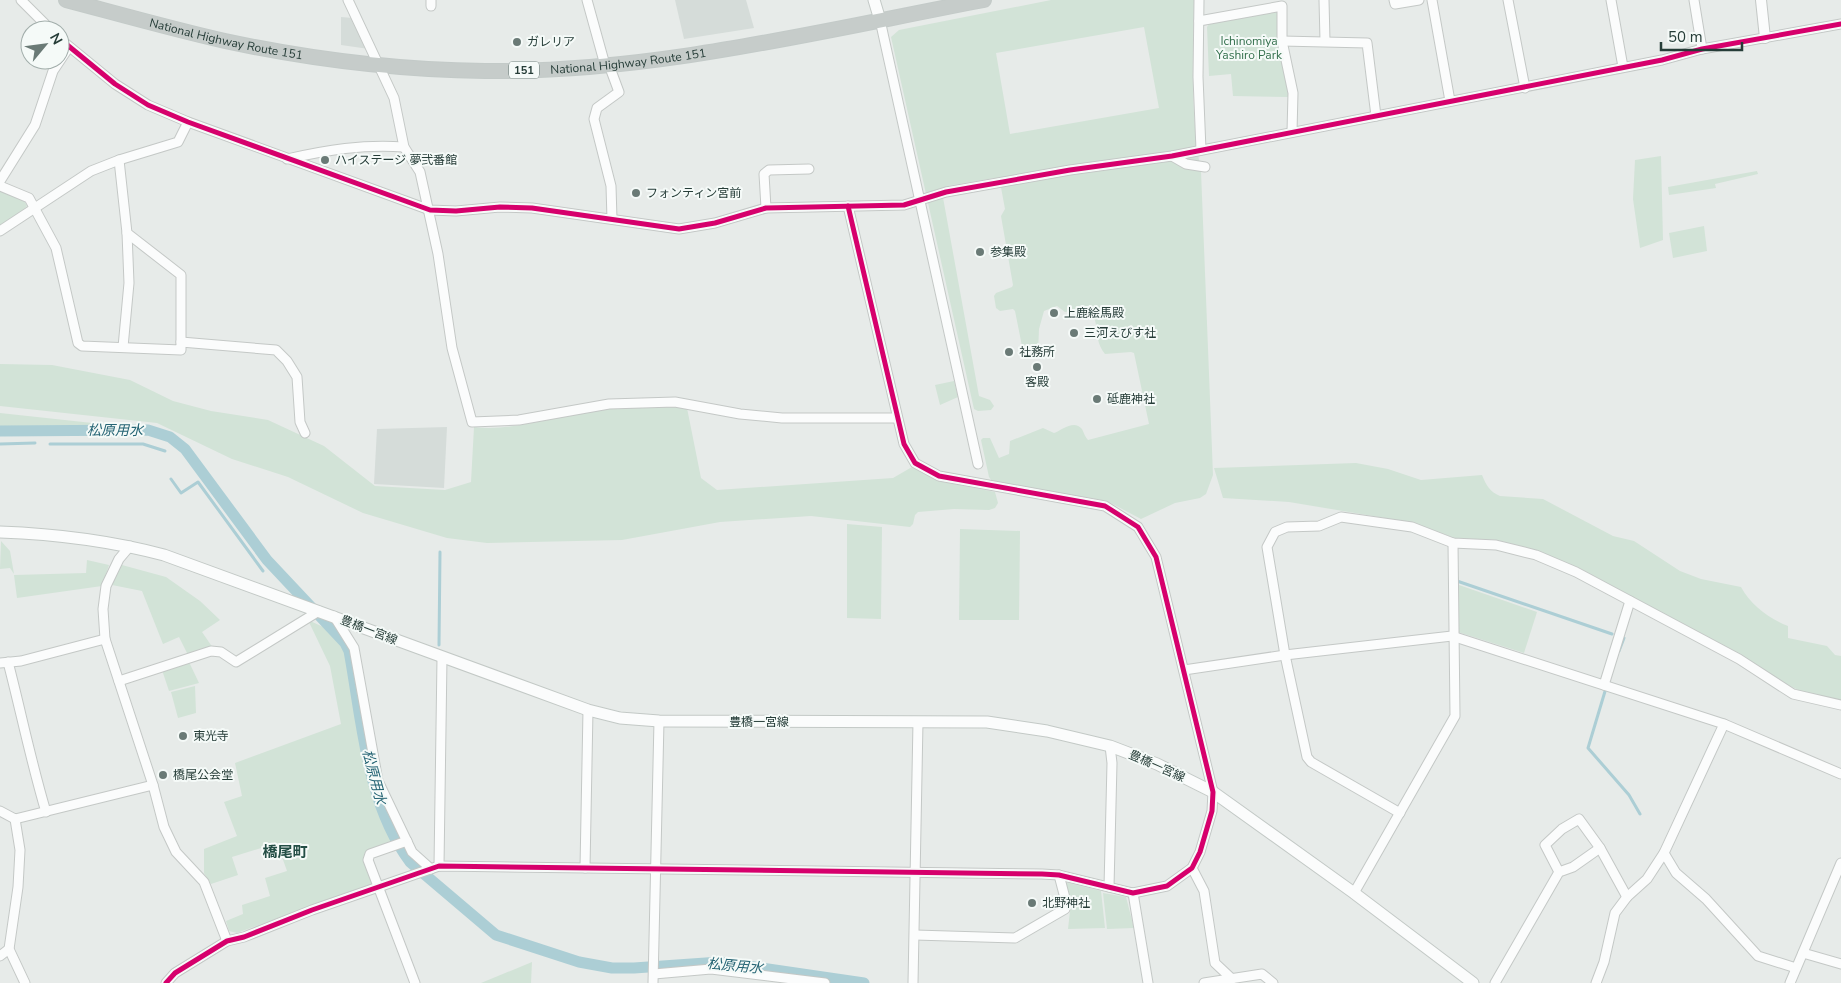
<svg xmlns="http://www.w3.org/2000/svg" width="1841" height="983" font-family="'Nunito Sans','Noto Sans JP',sans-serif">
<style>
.built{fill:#d5dcd9}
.green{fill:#d2e3d7;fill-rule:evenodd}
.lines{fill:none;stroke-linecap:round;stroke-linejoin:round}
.stream{stroke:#acced5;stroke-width:3}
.canal{stroke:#acced5;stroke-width:11}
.minor-casing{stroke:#c4c8c6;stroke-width:11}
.tertiary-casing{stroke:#c4c8c6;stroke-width:12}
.secondary-casing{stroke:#c3c9c6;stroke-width:13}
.trunk-casing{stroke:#c3cac8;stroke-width:16}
.minor{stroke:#fbfcfc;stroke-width:9}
.tertiary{stroke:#fbfcfc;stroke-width:10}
.secondary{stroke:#fbfcfc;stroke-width:11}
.trunk{stroke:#c6ccca;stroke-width:14}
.cycleway-casing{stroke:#f5faf8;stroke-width:8}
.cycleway{stroke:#d6006c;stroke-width:5}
.poi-dot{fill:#6a7a76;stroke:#f5faf8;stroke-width:2}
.labels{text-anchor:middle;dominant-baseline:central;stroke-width:4;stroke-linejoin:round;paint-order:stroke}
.shield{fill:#f5faf8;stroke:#647672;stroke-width:1}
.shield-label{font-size:11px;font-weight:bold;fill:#263d38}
.street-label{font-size:12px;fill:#263d38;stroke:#f5faf8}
.park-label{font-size:12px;fill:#34704d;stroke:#f5faf8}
.poi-label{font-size:12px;fill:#263d38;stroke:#f5faf8;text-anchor:start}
.water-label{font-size:14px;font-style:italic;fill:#256474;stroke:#f5faf8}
.quarter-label{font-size:15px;font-weight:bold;fill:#234e45;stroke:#f5faf8}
</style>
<rect width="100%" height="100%" fill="#e7ebe9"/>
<g class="built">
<path d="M 675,0 L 746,0 L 754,28 L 684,39 Z"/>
<path d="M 341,17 L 353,18 L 369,49 L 341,45 Z"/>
<path d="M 447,427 L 444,488 L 374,484 L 377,429 Z"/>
</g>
<g class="green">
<path d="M 1051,0 L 1194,0 C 1193,57 1190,114 1201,171 L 1213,475 L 1206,494 L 1200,498 L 1175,503 L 1141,519 L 1107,501 L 992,481 L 989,477 L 981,440 L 983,438 L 990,438 L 999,458 L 1009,454 L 1010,441 L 1043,428 L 1054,433 C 1062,430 1074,419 1082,429 C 1084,433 1085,437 1088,440 L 1149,424 L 1134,353 L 1131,352 L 1105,354 C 1087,332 1111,305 1065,312 L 1057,306 L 1044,311 L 1039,329 L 1038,352 L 1034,355 L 1024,356 L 1015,311 L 1013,309 L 1000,311 L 996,308 L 994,296 L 996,293 L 1012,287 L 1013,285 L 1001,216 L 1005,209 L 1000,182 L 994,178 L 947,186 L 942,192 L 979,396 L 990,400 L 994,406 L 991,410 L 978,411 L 974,409 L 891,37 L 899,30 ZM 1144,27 L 1159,108 L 1010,134 L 996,53 Z"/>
<path d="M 1275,10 L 1278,14 L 1289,97 L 1233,96 L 1231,74 L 1209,76 L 1207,27 L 1209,24 Z"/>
<path d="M 1661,156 L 1663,240 L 1640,248 L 1633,199 L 1635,160 Z"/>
<path d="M 1757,171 L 1758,174 L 1715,184 L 1716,188 L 1669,195 L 1668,187 Z"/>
<path d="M 0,190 L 24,200 L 27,206 L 22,212 L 0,228 Z"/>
<path d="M 1704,226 L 1707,251 L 1673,258 L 1669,233 Z"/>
<path d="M 0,364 L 52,365 L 130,380 L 173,401 L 211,411 L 268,420 L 324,446 L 375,486 L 445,490 L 471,482 L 474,427 C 497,430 521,425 543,421 C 588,412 642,398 687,408 L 701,478 L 717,490 L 893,478 L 912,467 L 938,481 L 995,492 L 998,503 L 995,508 L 989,510 L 954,509 L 918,512 L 915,515 L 913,524 L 910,527 L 811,516 L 720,522 L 622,540 L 487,543 L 447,538 L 363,513 L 288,477 L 232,459 L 157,423 L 0,406 Z"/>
<path d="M 954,381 L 958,397 L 940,405 L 935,385 Z"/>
<path d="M 0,413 L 120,426 L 0,427 Z"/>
<path d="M 1356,463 L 1388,469 L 1421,480 L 1482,475 C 1486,485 1490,492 1500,496 L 1543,499 L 1613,536 L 1634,541 L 1680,571 L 1701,579 L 1741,587 C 1751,605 1768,618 1788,626 L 1788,638 L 1827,646 L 1835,655 L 1841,656 L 1841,701 L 1802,692 L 1788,685 L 1742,656 L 1579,568 L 1536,550 L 1497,540 L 1454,538 L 1415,523 L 1289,502 L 1223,498 L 1214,468 Z"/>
<path d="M 847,524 L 882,527 L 881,619 L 847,618 Z"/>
<path d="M 960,529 L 1020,531 L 1019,620 L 959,620 Z"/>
<path d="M 1,541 L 10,551 L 14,574 L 10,568 L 0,569 Z"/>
<path d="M 87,560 L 109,565 L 102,586 L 17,598 L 14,575 L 86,573 Z"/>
<path d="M 122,565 L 166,577 L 200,601 L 220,620 L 202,632 L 213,648 L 188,655 L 179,637 L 163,644 L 142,591 L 112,585 L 114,576 Z"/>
<path d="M 1459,585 L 1537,612 L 1524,653 L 1458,632 Z"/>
<path d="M 308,620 L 332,631 L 347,651 L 373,795 L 385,829 L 393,843 L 368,852 L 374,883 L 237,933 L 229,931 L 226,921 L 243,914 L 242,905 L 270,896 L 265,878 L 287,871 L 277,843 L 232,857 L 238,875 L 211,884 L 204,873 L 204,849 L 237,836 L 224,802 L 242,796 L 235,763 L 341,724 L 330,666 Z"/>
<path d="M 189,662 L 199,683 L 169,691 L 162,670 Z"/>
<path d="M 195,686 L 196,713 L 178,718 L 171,692 Z"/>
<path d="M 1064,882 L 1101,891 L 1105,928 L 1068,929 L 1070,911 Z"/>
<path d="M 1103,893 L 1126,897 L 1134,928 L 1107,929 Z"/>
<path d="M 532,962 L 531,983 L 481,983 Z"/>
</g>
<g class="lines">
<g class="stream">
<path d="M 0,444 L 35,443"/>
<path d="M 50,444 L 143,444 L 165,451"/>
<path d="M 171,479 L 181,493 L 198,482 L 263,571"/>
<path d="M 1457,578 L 1457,581 L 1612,634"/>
<path d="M 439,645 L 440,552"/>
<path d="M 1619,651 L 1624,638"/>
<path d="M 1606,688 L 1588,748 L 1629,795 L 1640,814"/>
</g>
<path class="canal" d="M 0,431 L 148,430 L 170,437 L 185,449 L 267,560 L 345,643 L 349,651 C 362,721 366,803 410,862 L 496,935 L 579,962 L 612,968 L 634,968 L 720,962 L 864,983"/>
<g class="minor-casing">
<g id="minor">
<path d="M 21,0 L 51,30"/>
<path d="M 348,0 L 394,98 L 404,147 L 420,172 L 438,254 L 452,348 L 472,422 L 519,420 L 609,404 L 675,402 L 740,414 L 782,418 L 897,418"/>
<path d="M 431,0 L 431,6"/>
<path d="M 587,0 L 605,65"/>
<path d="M 1199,0 L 1198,77 L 1201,150"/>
<path d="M 1324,0 L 1325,41"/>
<path d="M 1394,0 L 1395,4 L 1419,0"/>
<path d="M 1432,0 L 1450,101"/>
<path d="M 1508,0 L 1525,88"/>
<path d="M 1611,0 L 1623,67"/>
<path d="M 1694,0 L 1702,49"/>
<path d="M 880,20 L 978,464"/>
<path d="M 1199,21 L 1282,6 L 1282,41 L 1293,93 L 1292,132"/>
<path d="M 60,39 L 115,84 L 148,105 L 188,122 L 430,210 L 456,211 L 500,207 L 532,208 L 679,229 L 715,223 L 766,208 L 904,205 L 946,192 L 1070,170 L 1172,156 L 1662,60 L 1702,49 L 1841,24"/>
<path d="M 1282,41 L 1367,43 L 1376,116"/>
<path d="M 609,65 L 619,92 L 597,108 L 594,119 L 611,186 L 612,219"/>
<path d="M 1172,156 L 1186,164 L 1205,167"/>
<path d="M 287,159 C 327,150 363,144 404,147"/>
<path d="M 0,181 L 35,125 L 53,71 L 69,47"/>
<path d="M 0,186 L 29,198 L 56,248 L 78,343 L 82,346 L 181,350 L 181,275 L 127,233 L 119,160"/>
<path d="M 766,208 L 764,174 L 769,170 L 809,169"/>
<path d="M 0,231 L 91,171 L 119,160 L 178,142 L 188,122"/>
<path d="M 181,342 L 276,350 L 287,361 L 297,377 L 300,422 L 305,433"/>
<path d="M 123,347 L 129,283 L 127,233"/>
<path d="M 130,546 L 119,559 L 106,586 L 103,609 L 105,639 L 153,785 L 164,827 L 176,852 L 204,882 L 227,941"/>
<path d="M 334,616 L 354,648 L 378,781 L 412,852 L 431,869"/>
<path d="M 8,662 C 21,712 31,762 46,812"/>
<path d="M 0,663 L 21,661 L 105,639"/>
<path d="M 1184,670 L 1285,655 L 1452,636 L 1724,724 L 1841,774"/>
<path d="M 119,681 L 211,651 L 221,652 L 236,662 L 319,611"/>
<path d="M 1604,685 L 1630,601"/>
<path d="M 0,811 L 15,819 L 153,785"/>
<path d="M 1400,813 L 1311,762 L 1307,757 L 1285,655 L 1267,547 L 1275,532 L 1287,527 L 1319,526 L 1341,517 L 1412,527 L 1453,543 L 1496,545 L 1536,555 L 1576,572 L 1739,659 L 1793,694 L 1841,705"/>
<path d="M 15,819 L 20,850 L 18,887 L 9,949 L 25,983"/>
<path d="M 407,841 L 370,854 L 368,860 L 415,983"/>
<path d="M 1664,853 L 1676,873 L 1706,899 L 1758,956 L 1796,968"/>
<path d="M 439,866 L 442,658"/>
<path d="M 585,868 L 588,710"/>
<path d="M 1192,868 L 1204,891 L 1215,963 L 1232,979"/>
<path d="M 1559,872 L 1545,845 L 1562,829 L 1579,819 L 1600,848 L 1627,897"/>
<path d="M 1109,887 L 1112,763 L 1110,746"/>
<path d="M 1133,893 L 1148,983"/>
<path d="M 1354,893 L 1455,716 L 1453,543"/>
<path d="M 915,935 L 1015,938 L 1065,909 L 1066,902 L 1059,875"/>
<path d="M 1803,953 L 1841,964"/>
<path d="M 0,956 L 9,949"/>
<path d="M 654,974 L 711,969 L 825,983"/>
<path d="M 166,983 L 175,973 L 227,941 L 244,937 L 312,910 L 439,866 L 1042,874 L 1059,875 L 1133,893 L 1167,886 L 1192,868 L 1200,852 L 1212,811 L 1213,792 L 1156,557 L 1138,527 L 1105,506 L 939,476 L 915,463 L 904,444 L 848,206"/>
<path d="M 653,983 L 659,721"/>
<path d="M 913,983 L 918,722"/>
<path d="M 1204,983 L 1262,974 L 1273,983"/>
<path d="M 1495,983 L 1559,872 L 1573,867 L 1600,848"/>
<path d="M 1596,983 L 1604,962 L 1615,913 L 1627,897 L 1647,879 L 1664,853 L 1724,724"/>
<path d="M 1790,983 L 1841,863"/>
</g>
</g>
<g class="tertiary-casing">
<path id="tertiary" d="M 1761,0 L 1765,38"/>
</g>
<g class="secondary-casing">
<g id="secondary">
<path d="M 874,0 L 880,20"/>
<path d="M 0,532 C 56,534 111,541 164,555 L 588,710 L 620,718 L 659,721 L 987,722 L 1047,731 L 1110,746 L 1157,764 L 1213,792 L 1354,893 L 1473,983"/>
</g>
</g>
<g class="trunk-casing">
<g id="trunk">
<path id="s1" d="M 66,0 C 119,14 172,29 225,41 C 309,59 398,70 485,71 C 652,73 820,31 984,0"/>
</g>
</g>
<use href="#minor" class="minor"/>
<use href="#tertiary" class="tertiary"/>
<use href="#secondary" class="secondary"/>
<use href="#trunk" class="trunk"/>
<g class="cycleway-casing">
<g id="cycleway">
<path d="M 60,39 L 115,84 L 148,105 L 188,122 L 430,210 L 456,211 L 500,207 L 532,208 L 679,229 L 715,223 L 766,208 L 904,205 L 946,192 L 1070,170 L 1172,156 L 1662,60 L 1702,49 L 1841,24"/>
<path d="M 166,983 L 175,973 L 227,941 L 244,937 L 312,910 L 439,866 L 1042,874 L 1059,875 L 1133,893 L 1167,886 L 1192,868 L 1200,852 L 1212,811 L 1213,792 L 1156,557 L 1138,527 L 1105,506 L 939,476 L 915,463 L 904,444 L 848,206"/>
</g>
</g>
<use href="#cycleway" class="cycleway"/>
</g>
<g class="poi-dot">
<circle cx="517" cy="42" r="5"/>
<circle cx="325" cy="160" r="5"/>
<circle cx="636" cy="193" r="5"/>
<circle cx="980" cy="252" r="5"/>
<circle cx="1054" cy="313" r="5"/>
<circle cx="1074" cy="333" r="5"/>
<circle cx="1009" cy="352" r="5"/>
<circle cx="1037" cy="367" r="5"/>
<circle cx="1097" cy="399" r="5"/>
<circle cx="183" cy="736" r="5"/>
<circle cx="163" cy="775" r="5"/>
<circle cx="1032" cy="903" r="5"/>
</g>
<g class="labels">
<rect class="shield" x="509" y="61.5" width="30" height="17" rx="4"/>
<g class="shield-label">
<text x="524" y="70">151</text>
</g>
<g class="street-label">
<text stroke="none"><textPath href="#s1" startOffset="165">National Highway Route 151</textPath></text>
<text stroke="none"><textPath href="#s1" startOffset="570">National Highway Route 151</textPath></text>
<text transform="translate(369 630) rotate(21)">豊橋一宮線</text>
<text x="759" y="722">豊橋一宮線</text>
<text transform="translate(1157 766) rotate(24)">豊橋一宮線</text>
</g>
<g class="park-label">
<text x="1249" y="41">Ichinomiya<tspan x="1249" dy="14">Yashiro Park</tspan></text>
</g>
<g class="poi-label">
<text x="527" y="42">ガレリア</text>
<text x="335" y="160">ハイステージ 夢弐番館</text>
<text x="646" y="193">フォンティン宮前</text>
<text x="990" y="252">参集殿</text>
<text x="1064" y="313">上鹿絵馬殿</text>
<text x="1084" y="333">三河えびす社</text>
<text x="1019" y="352">社務所</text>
<text x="1037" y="382" text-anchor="middle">客殿</text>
<text x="1107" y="399">砥鹿神社</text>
<text x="193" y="736">東光寺</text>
<text x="173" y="775">橋尾公会堂</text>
<text x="1042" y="903">北野神社</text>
</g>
<g class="water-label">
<text x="115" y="430">松原用水</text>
<text transform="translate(374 777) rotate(75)">松原用水</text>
<text transform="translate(735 966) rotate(5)">松原用水</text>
</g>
<g class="quarter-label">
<text x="285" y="852">橋尾町</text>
</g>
</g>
<g transform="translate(45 45) rotate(61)"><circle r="24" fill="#f5faf8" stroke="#a2aeab"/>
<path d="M0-4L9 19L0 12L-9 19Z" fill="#6a7a76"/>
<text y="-8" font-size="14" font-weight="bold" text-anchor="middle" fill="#263d38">N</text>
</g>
<path d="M1661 42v8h81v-8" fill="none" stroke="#263d38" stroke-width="2.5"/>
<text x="1668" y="42" font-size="15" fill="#263d38" stroke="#f5faf8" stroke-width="4" paint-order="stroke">50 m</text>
</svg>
